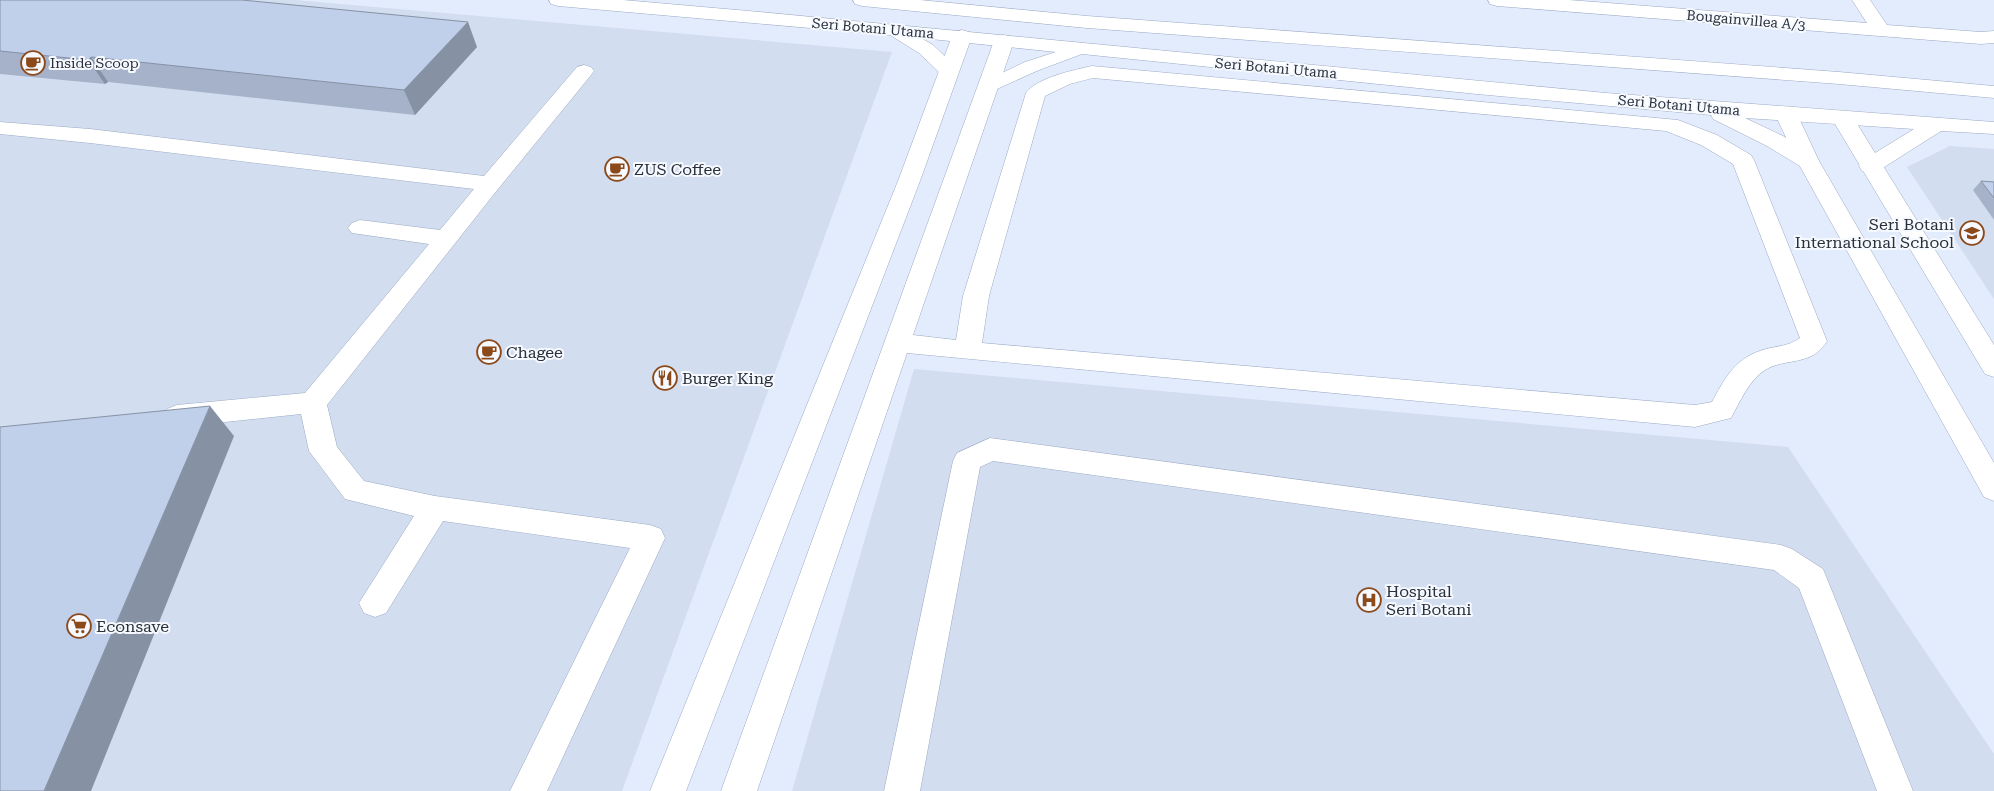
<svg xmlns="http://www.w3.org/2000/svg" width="1994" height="791" font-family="'Roboto Serif',serif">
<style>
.built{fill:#d2ddf0}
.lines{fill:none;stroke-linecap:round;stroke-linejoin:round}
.minor-casing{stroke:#9aa9c2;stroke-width:1}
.major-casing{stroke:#9aa9c2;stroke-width:1}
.minor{fill:#fff;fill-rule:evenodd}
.major{fill:#fff;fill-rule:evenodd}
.wall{fill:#a5b2c9}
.shaded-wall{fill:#8691a4}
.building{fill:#c0cfea;stroke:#8691a4}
.labels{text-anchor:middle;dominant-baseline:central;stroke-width:4;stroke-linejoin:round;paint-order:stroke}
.far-street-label{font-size:14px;fill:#2a303a;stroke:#f6f9ff}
.far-poi-label{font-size:14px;fill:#2a303a;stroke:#f6f9ff;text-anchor:start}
.poi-label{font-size:16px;fill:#2a303a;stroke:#f6f9ff;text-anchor:start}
</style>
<rect width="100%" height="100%" fill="#e3ecfd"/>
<g class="built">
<path d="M 0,0 L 295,0 L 892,52 L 622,791 L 0,791 Z"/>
<path d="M 1950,146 L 1994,149 L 1994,299 L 1907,167 Z"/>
<path d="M 914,369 L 1788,447 L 1994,754 L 1994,791 L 792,791 Z"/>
</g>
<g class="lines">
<g class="minor-casing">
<g id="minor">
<path d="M 1488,0 L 1569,0 L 1867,23 L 1852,0 L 1870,0 L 1887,25 L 1981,32 L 1994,31 L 1994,43 L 1981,44 L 1497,6 L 1490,4 Z"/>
<path d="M 962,30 L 969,32 L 972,36 L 920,181 L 686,791 L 650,791 L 898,181 L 952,36 L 955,32 Z"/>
<path d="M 1004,35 L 1011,37 L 1014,41 L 913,335 L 956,340 L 963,296 L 1026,93 C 1036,78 1074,70 1092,66 L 1678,120 L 1717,135 L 1751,155 L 1754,160 L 1827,341 C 1812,367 1786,357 1765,370 C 1749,380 1740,402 1731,418 L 1695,427 L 907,353 L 757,791 L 721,791 L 994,41 L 997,37 ZM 1093,78 L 1666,131 L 1701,145 L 1733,164 L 1800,338 C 1789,346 1778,346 1766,349 C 1736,357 1726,376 1712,402 L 1695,405 L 982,343 L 989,296 L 1045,96 L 1070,84 Z"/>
<path d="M 584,65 L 591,67 L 594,71 L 591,75 L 498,189 L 327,405 L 337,447 L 364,481 L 435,496 L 650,525 L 661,529 L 665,538 L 547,791 L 510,791 L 630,548 L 443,521 L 386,613 L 375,617 L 364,613 L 359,603 L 414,516 L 345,499 L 309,451 L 301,414 L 177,427 L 167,423 L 163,416 L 167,409 L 177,405 L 305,393 L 429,244 L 352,233 L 348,228 L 352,223 L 360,220 L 440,230 L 474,189 L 90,143 L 0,134 L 0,122 L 90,129 L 484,176 L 577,67 Z"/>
<path d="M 1786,108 L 1794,109 L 1797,114 L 1819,161 L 1994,463 L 1994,501 L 1984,497 L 1797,161 L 1775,114 L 1778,109 Z"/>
<path d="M 1843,113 L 1851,114 L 1854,119 L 1994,345 L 1994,377 L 1985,374 L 1832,119 L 1835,114 Z"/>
<path d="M 990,438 L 1781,545 L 1792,549 L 1823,569 L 1913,791 L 1877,791 L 1799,588 L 1774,570 L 993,461 L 980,467 L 920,791 L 884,791 L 953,461 L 957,453 Z"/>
</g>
</g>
<g class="major-casing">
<g id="major">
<path d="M 549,0 L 623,0 L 760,12 L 1606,93 L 1994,122 L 1994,134 L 1941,131 L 1878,171 L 1870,173 L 1862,171 L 1859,166 L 1862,161 L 1914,129 L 1745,118 L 1783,136 L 1816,156 L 1819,161 L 1816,166 L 1808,168 L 1800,166 L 1767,146 L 1713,119 L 1711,115 L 1477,94 L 1082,54 L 1039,70 L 988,93 L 981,91 L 978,87 L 981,83 L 1025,62 L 1056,52 L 921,38 L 933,45 L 956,67 L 959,71 L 956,75 L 949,77 L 942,75 L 919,53 L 890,35 L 558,6 L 551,4 Z"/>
<path d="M 853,0 L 920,0 L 1087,16 L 1839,72 L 1994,86 L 1994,98 L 1839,84 L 1087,28 L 862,6 L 855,4 Z"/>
</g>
</g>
<use href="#minor" class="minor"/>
<use href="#major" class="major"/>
</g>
<g class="wall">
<path d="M 0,0 L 477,47 L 415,115 L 108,82 L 105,84 L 0,74 Z"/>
<path d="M 1981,181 L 1994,182 L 1994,220 L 1973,190 Z"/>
</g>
<g class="shaded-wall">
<path d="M 468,22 L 477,47 L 415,115 L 404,90 Z"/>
<path d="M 91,57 L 108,82 L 105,84 L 88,60 Z"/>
<path d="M 210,406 L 234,436 L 91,791 L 44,791 Z"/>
</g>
<g class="building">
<path d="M 0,0 L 242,0 L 468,22 L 404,90 L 91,57 L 88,60 L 0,51 Z"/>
<path d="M 1981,181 L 1994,182 L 1994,198 Z"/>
<path d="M 210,406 L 44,791 L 0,791 L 0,427 Z"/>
</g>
<defs>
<g id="cafe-ring" transform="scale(1.25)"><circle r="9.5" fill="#f6f9ff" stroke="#8c4919" stroke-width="1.5"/><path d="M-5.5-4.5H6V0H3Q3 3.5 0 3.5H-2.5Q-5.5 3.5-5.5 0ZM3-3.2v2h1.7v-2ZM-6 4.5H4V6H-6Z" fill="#8c4919"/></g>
<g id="school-ring" transform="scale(1.25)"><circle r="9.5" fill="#f6f9ff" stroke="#8c4919" stroke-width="1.5"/><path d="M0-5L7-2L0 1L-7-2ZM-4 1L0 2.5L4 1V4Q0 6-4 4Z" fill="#8c4919"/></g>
<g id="restaurant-ring" transform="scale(1.25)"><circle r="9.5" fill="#f6f9ff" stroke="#8c4919" stroke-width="1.5"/><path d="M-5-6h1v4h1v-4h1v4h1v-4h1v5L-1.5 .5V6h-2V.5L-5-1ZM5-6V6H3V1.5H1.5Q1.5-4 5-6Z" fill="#8c4919"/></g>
<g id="hospital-ring" transform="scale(1.25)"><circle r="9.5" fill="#f6f9ff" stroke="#8c4919" stroke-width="1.5"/><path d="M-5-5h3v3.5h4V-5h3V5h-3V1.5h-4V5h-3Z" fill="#8c4919"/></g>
<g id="supermarket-ring" transform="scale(1.25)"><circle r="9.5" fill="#f6f9ff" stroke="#8c4919" stroke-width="1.5"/><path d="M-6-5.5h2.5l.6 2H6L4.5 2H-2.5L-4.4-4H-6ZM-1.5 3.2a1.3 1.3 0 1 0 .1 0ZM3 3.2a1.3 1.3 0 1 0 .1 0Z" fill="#8c4919"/></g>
</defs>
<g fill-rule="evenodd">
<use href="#cafe-ring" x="33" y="63"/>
<use href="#cafe-ring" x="617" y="169"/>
<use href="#school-ring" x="1972" y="233"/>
<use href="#cafe-ring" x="489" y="352"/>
<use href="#restaurant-ring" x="665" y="378"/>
<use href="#hospital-ring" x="1369" y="600"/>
<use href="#supermarket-ring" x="79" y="626"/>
</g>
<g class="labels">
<g class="far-street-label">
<text transform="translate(1746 20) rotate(5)">Bougainvillea A/3</text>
<text transform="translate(873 28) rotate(5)">Seri Botani Utama</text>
<text transform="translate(1276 68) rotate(5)">Seri Botani Utama</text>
<text transform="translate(1679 105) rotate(5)">Seri Botani Utama</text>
</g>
<g class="far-poi-label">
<text x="50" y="63">Inside Scoop</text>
</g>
<g class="poi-label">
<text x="634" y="169">ZUS Coffee</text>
<text x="1954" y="224" text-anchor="end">Seri Botani<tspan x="1954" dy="18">International School</tspan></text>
<text x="506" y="352">Chagee</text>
<text x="682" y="378">Burger King</text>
<text x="1386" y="591">Hospital<tspan x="1386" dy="18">Seri Botani</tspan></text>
<text x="96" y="626">Econsave</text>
</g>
</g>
</svg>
